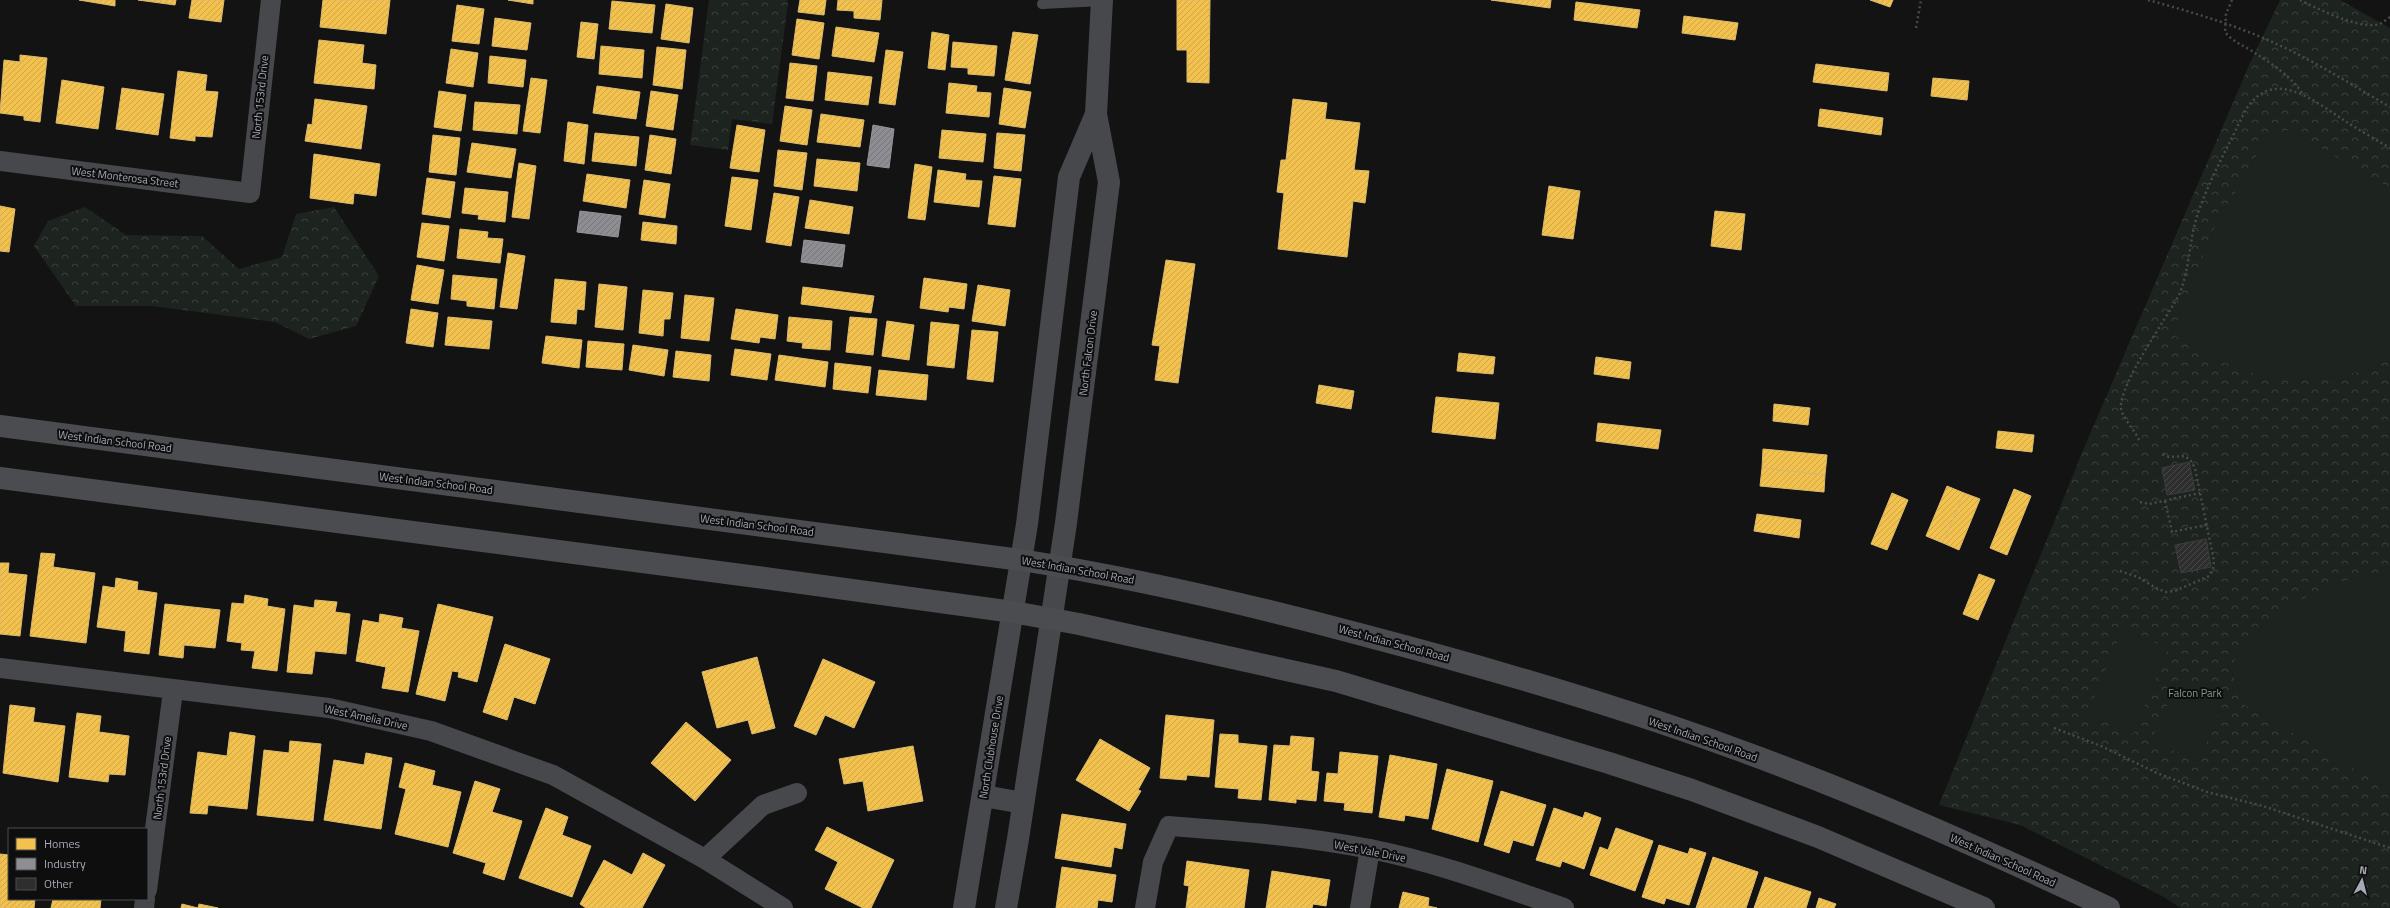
<svg xmlns="http://www.w3.org/2000/svg" width="2390" height="908" font-family="'Titillium Web',sans-serif">
<style>
.forest{fill:url(#forest-crowns)}
.pitch{fill:#1d231e}
.homes{fill:url(#homes-hatch);stroke:#dbba6c}
.industry{fill:url(#industry-hatch);stroke:#94959c}
.building{fill:url(#building-hatch);stroke:#3c3d3f}
.lines{fill:none;stroke-linecap:round;stroke-linejoin:round}
.path{stroke:#494a4d;stroke-width:2.5;stroke-dasharray:2 3;stroke-linecap:butt}
.service{stroke:#47484c;stroke-width:10}
.minor{stroke:#47484c;stroke-width:20}
.tertiary{stroke:#47484c;stroke-width:22}
.secondary{stroke:#4b4c50;stroke-width:22}
.labels{text-anchor:middle;dominant-baseline:central;stroke-width:4;stroke-linejoin:round;paint-order:stroke}
.street-label{font-size:11px;fill:#a5a9b3;stroke:#0e0e0f}
.park-label{font-size:11px;fill:#7e9c82;stroke:#0e0e0f}
</style>
<defs>
<pattern id="forest-crowns" width="20" height="18" patternUnits="userSpaceOnUse"><rect width="20" height="18" fill="#1d231e"/><path d="M2 6a3 3 0 1 1 6 0M12 15a3 3 0 1 1 6 0" fill="none" stroke="#3b403c"/></pattern>
<pattern id="homes-hatch" width="6" height="6" patternUnits="userSpaceOnUse"><rect width="6" height="6" fill="#f2c14e"/><path d="M-1 1l2-2M0 6l6-6M5 7l2-2" fill="none" stroke="#cca549"/></pattern>
<pattern id="industry-hatch" width="6" height="6" patternUnits="userSpaceOnUse"><rect width="6" height="6" fill="#8d8d92"/><path d="M-1 1l2-2M0 6l6-6M5 7l2-2" fill="none" stroke="#76767b"/></pattern>
<pattern id="building-hatch" width="6" height="6" patternUnits="userSpaceOnUse"><rect width="6" height="6" fill="#2e2e2e"/><path d="M-1 1l2-2M0 6l6-6M5 7l2-2" fill="none" stroke="#49494a"/></pattern>
</defs>
<rect width="100%" height="100%" fill="#131313"/>
<g class="forest">
<path d="M 709,0 L 787,0 L 788,3 L 772,124 L 732,119 L 728,150 L 690,145 Z"/>
<path d="M 2280,0 L 2340,0 L 2390,28 L 2390,908 L 2181,908 L 2162,896 L 2020,825 L 1939,805 L 2084,448 L 2250,63 Z"/>
<path d="M 85,207 L 126,235 L 202,236 L 239,269 L 282,257 L 296,214 L 334,207 L 379,276 L 356,326 L 309,339 L 275,322 L 152,306 L 76,306 L 34,246 L 48,221 Z"/>
</g>
<g class="pitch">
<path d="M 2289,130 L 2390,188 L 2390,357 L 2374,369 L 2315,380 L 2260,376 L 2220,361 L 2172,334 L 2214,229 L 2269,135 Z"/>
<path d="M 2390,572 L 2390,790 L 2245,705 L 2230,667 L 2252,636 L 2303,599 L 2335,584 L 2362,576 Z"/>
<path d="M 2123,629 L 2168,648 L 2133,734 L 2087,715 Z"/>
<path d="M 2180,676 L 2226,696 L 2199,761 L 2151,741 Z"/>
</g>
<g class="homes">
<path d="M 79,0 L 115,0 L 115,6 Z"/>
<path d="M 138,0 L 176,0 L 175,5 Z"/>
<path d="M 192,0 L 224,0 L 221,22 L 189,18 Z"/>
<path d="M 323,0 L 390,0 L 386,34 L 320,27 Z"/>
<path d="M 508,0 L 533,0 L 533,4 Z"/>
<path d="M 800,0 L 826,0 L 824,15 L 798,12 Z"/>
<path d="M 838,0 L 882,0 L 880,20 L 854,18 L 854,11 L 837,10 Z"/>
<path d="M 1177,0 L 1210,0 L 1209,83 L 1187,82 L 1187,50 L 1177,50 Z"/>
<path d="M 1491,0 L 1551,0 L 1550,8 Z"/>
<path d="M 1870,0 L 1893,0 L 1890,7 Z"/>
<path d="M 612,1 L 655,5 L 652,33 L 609,29 Z"/>
<path d="M 1576,2 L 1640,10 L 1637,28 L 1574,20 Z"/>
<path d="M 666,4 L 693,8 L 689,43 L 661,39 Z"/>
<path d="M 457,5 L 484,9 L 479,44 L 452,41 Z"/>
<path d="M 1684,16 L 1738,23 L 1735,40 L 1682,33 Z"/>
<path d="M 495,18 L 531,23 L 527,50 L 492,46 Z"/>
<path d="M 797,19 L 824,23 L 819,59 L 792,55 Z"/>
<path d="M 581,22 L 598,24 L 594,59 L 577,57 Z"/>
<path d="M 836,27 L 879,33 L 874,62 L 832,56 Z"/>
<path d="M 932,32 L 949,35 L 945,70 L 928,68 Z"/>
<path d="M 1013,32 L 1038,35 L 1030,84 L 1005,80 Z"/>
<path d="M 319,40 L 364,45 L 362,63 L 376,65 L 374,89 L 314,83 Z"/>
<path d="M 953,42 L 997,46 L 994,76 L 968,74 L 968,68 L 951,67 Z"/>
<path d="M 601,46 L 644,50 L 642,78 L 599,74 Z"/>
<path d="M 657,47 L 686,50 L 682,89 L 653,85 Z"/>
<path d="M 451,49 L 478,53 L 473,87 L 446,83 Z"/>
<path d="M 886,50 L 903,52 L 895,105 L 879,103 Z"/>
<path d="M 20,55 L 47,58 L 40,122 L 24,120 L 24,116 L 0,113 L 4,60 L 20,62 Z"/>
<path d="M 490,56 L 526,60 L 523,87 L 488,83 Z"/>
<path d="M 790,63 L 817,66 L 813,101 L 786,98 Z"/>
<path d="M 1816,64 L 1889,73 L 1887,91 L 1813,82 Z"/>
<path d="M 178,71 L 207,75 L 205,91 L 218,92 L 212,137 L 195,136 L 195,141 L 170,138 Z"/>
<path d="M 828,72 L 872,77 L 868,105 L 825,100 Z"/>
<path d="M 531,78 L 547,80 L 540,133 L 523,131 Z"/>
<path d="M 1933,78 L 1969,81 L 1967,100 L 1931,96 Z"/>
<path d="M 62,80 L 104,87 L 98,129 L 56,123 Z"/>
<path d="M 949,83 L 977,86 L 976,92 L 991,93 L 989,117 L 946,113 Z"/>
<path d="M 597,86 L 640,92 L 636,119 L 593,113 Z"/>
<path d="M 122,88 L 164,94 L 158,135 L 116,129 Z"/>
<path d="M 1004,88 L 1031,92 L 1025,128 L 999,124 Z"/>
<path d="M 439,91 L 466,95 L 461,131 L 434,127 Z"/>
<path d="M 651,91 L 678,95 L 673,130 L 646,126 Z"/>
<path d="M 315,99 L 367,106 L 361,149 L 305,141 L 308,124 L 312,125 Z"/>
<path d="M 1293,99 L 1327,103 L 1325,119 L 1360,123 L 1354,170 L 1369,171 L 1365,203 L 1353,201 L 1347,257 L 1278,249 L 1284,193 L 1277,192 L 1281,160 L 1286,160 Z"/>
<path d="M 475,102 L 520,105 L 517,134 L 473,130 Z"/>
<path d="M 785,106 L 812,110 L 807,145 L 780,141 Z"/>
<path d="M 1820,109 L 1883,118 L 1881,135 L 1818,126 Z"/>
<path d="M 821,114 L 864,120 L 860,147 L 817,142 Z"/>
<path d="M 568,122 L 588,125 L 584,164 L 564,161 Z"/>
<path d="M 737,125 L 765,130 L 759,172 L 730,168 Z"/>
<path d="M 942,130 L 986,134 L 983,162 L 939,158 Z"/>
<path d="M 595,133 L 639,137 L 636,166 L 592,161 Z"/>
<path d="M 997,133 L 1025,135 L 1021,171 L 994,168 Z"/>
<path d="M 433,135 L 460,138 L 456,175 L 429,172 Z"/>
<path d="M 650,135 L 676,139 L 671,174 L 645,170 Z"/>
<path d="M 472,143 L 516,149 L 511,178 L 467,172 Z"/>
<path d="M 778,150 L 807,153 L 802,190 L 774,186 Z"/>
<path d="M 314,154 L 380,164 L 376,196 L 354,193 L 353,204 L 310,198 Z"/>
<path d="M 817,159 L 860,163 L 857,191 L 814,186 Z"/>
<path d="M 519,163 L 536,166 L 529,219 L 512,217 Z"/>
<path d="M 915,164 L 932,167 L 925,220 L 908,218 Z"/>
<path d="M 938,170 L 966,174 L 965,180 L 982,181 L 979,207 L 934,202 Z"/>
<path d="M 587,174 L 630,180 L 626,208 L 583,201 Z"/>
<path d="M 994,176 L 1021,179 L 1015,227 L 988,224 Z"/>
<path d="M 732,177 L 758,180 L 751,230 L 725,226 Z"/>
<path d="M 427,178 L 455,182 L 450,218 L 422,214 Z"/>
<path d="M 644,180 L 670,184 L 665,218 L 639,214 Z"/>
<path d="M 1549,186 L 1580,191 L 1573,239 L 1542,235 Z"/>
<path d="M 465,188 L 508,192 L 505,222 L 478,219 L 479,215 L 462,213 Z"/>
<path d="M 774,193 L 799,197 L 791,246 L 766,242 Z"/>
<path d="M 810,200 L 853,207 L 849,234 L 805,228 Z"/>
<path d="M 0,206 L 15,209 L 9,252 L 0,251 Z"/>
<path d="M 1715,211 L 1745,214 L 1741,250 L 1711,246 Z"/>
<path d="M 643,222 L 677,226 L 676,244 L 641,240 Z"/>
<path d="M 422,223 L 449,226 L 444,261 L 417,257 Z"/>
<path d="M 460,229 L 488,232 L 487,238 L 503,239 L 500,263 L 457,258 Z"/>
<path d="M 508,253 L 525,256 L 517,309 L 500,307 Z"/>
<path d="M 1166,260 L 1195,264 L 1178,383 L 1155,380 L 1160,346 L 1152,345 Z"/>
<path d="M 417,265 L 444,270 L 438,304 L 411,300 Z"/>
<path d="M 453,275 L 497,279 L 494,309 L 467,306 L 467,301 L 451,299 Z"/>
<path d="M 924,278 L 967,284 L 964,309 L 949,307 L 948,312 L 920,308 Z"/>
<path d="M 555,279 L 586,282 L 584,310 L 577,309 L 576,324 L 551,322 Z"/>
<path d="M 599,284 L 627,287 L 623,330 L 595,327 Z"/>
<path d="M 978,285 L 1010,290 L 1005,326 L 972,321 Z"/>
<path d="M 803,287 L 874,296 L 871,313 L 801,304 Z"/>
<path d="M 643,290 L 673,293 L 670,319 L 664,319 L 663,336 L 639,333 Z"/>
<path d="M 685,295 L 714,298 L 709,341 L 681,338 Z"/>
<path d="M 411,309 L 438,313 L 433,347 L 406,343 Z"/>
<path d="M 736,309 L 778,315 L 775,339 L 760,337 L 759,343 L 731,339 Z"/>
<path d="M 448,317 L 492,321 L 489,349 L 445,345 Z"/>
<path d="M 789,317 L 832,321 L 830,350 L 802,348 L 803,343 L 787,341 Z"/>
<path d="M 850,317 L 877,319 L 873,355 L 846,352 Z"/>
<path d="M 887,321 L 914,325 L 909,360 L 882,356 Z"/>
<path d="M 931,322 L 959,325 L 954,368 L 927,365 Z"/>
<path d="M 972,330 L 998,332 L 993,382 L 967,379 Z"/>
<path d="M 546,336 L 582,340 L 579,368 L 542,363 Z"/>
<path d="M 588,341 L 624,344 L 622,370 L 586,367 Z"/>
<path d="M 633,345 L 668,350 L 664,376 L 629,370 Z"/>
<path d="M 735,349 L 771,354 L 767,380 L 731,375 Z"/>
<path d="M 676,351 L 711,355 L 709,381 L 673,377 Z"/>
<path d="M 1459,353 L 1495,357 L 1493,374 L 1457,371 Z"/>
<path d="M 779,355 L 828,362 L 825,387 L 775,380 Z"/>
<path d="M 1596,357 L 1631,362 L 1629,379 L 1594,374 Z"/>
<path d="M 835,363 L 871,367 L 868,393 L 833,389 Z"/>
<path d="M 879,370 L 928,375 L 926,400 L 876,395 Z"/>
<path d="M 1319,385 L 1354,391 L 1351,409 L 1316,403 Z"/>
<path d="M 1436,397 L 1499,403 L 1495,439 L 1432,432 Z"/>
<path d="M 1774,404 L 1810,408 L 1808,425 L 1773,421 Z"/>
<path d="M 1598,423 L 1661,430 L 1658,449 L 1596,441 Z"/>
<path d="M 1998,431 L 2034,435 L 2032,452 L 1996,448 Z"/>
<path d="M 1763,449 L 1827,455 L 1825,475 L 1762,468 Z"/>
<path d="M 1762,468 L 1825,475 L 1824,492 L 1760,486 Z"/>
<path d="M 1947,486 L 1964,493 L 1943,543 L 1926,536 Z"/>
<path d="M 2014,489 L 2031,496 L 2007,555 L 1990,548 Z"/>
<path d="M 1892,493 L 1908,500 L 1887,550 L 1871,544 Z"/>
<path d="M 1964,493 L 1980,499 L 1959,550 L 1943,543 Z"/>
<path d="M 1757,514 L 1801,520 L 1799,538 L 1754,531 Z"/>
<path d="M 41,553 L 55,554 L 53,567 L 95,573 L 86,643 L 30,636 Z"/>
<path d="M 0,563 L 9,563 L 8,573 L 27,575 L 20,636 L 0,634 Z"/>
<path d="M 1979,574 L 1995,580 L 1978,620 L 1963,614 Z"/>
<path d="M 116,578 L 138,582 L 137,590 L 157,593 L 149,654 L 124,651 L 126,631 L 97,627 L 103,586 L 115,588 Z"/>
<path d="M 245,595 L 268,599 L 267,606 L 285,609 L 277,671 L 252,668 L 255,651 L 241,650 L 242,643 L 227,641 L 232,603 L 244,604 Z"/>
<path d="M 315,600 L 337,602 L 335,612 L 350,614 L 346,654 L 315,651 L 312,674 L 287,672 L 294,605 L 314,608 Z"/>
<path d="M 165,604 L 220,610 L 215,648 L 184,645 L 183,658 L 159,655 Z"/>
<path d="M 438,604 L 493,617 L 477,682 L 458,677 L 459,672 L 452,671 L 445,701 L 416,694 Z"/>
<path d="M 380,614 L 403,618 L 401,628 L 419,631 L 408,692 L 382,688 L 386,667 L 356,661 L 363,620 L 379,623 Z"/>
<path d="M 505,644 L 550,659 L 535,704 L 514,697 L 507,720 L 483,712 Z"/>
<path d="M 757,657 L 775,728 L 752,734 L 748,720 L 717,728 L 702,672 Z"/>
<path d="M 823,659 L 875,682 L 854,728 L 825,715 L 816,735 L 794,726 Z"/>
<path d="M 10,705 L 35,708 L 33,722 L 65,726 L 58,782 L 3,773 Z"/>
<path d="M 77,713 L 101,716 L 99,732 L 129,736 L 125,775 L 109,774 L 108,782 L 69,777 Z"/>
<path d="M 1166,715 L 1214,720 L 1209,777 L 1187,775 L 1186,780 L 1160,778 Z"/>
<path d="M 686,722 L 731,760 L 695,801 L 651,763 Z"/>
<path d="M 230,732 L 255,736 L 247,809 L 208,805 L 207,814 L 190,813 L 198,752 L 227,756 Z"/>
<path d="M 1220,734 L 1238,735 L 1238,743 L 1267,746 L 1261,800 L 1238,798 L 1239,789 L 1215,787 Z"/>
<path d="M 1291,736 L 1314,738 L 1311,771 L 1319,772 L 1316,801 L 1296,799 L 1296,803 L 1269,800 L 1274,745 L 1290,746 Z"/>
<path d="M 1100,739 L 1150,768 L 1138,790 L 1141,791 L 1129,811 L 1076,780 Z"/>
<path d="M 290,741 L 321,744 L 313,821 L 257,815 L 264,750 L 289,753 Z"/>
<path d="M 913,746 L 923,801 L 868,811 L 863,781 L 844,784 L 839,759 Z"/>
<path d="M 1340,752 L 1378,756 L 1372,813 L 1344,810 L 1345,803 L 1324,801 L 1327,773 L 1338,774 Z"/>
<path d="M 366,753 L 392,758 L 381,829 L 324,820 L 334,760 L 364,765 Z"/>
<path d="M 1390,755 L 1437,764 L 1428,819 L 1405,815 L 1404,821 L 1379,817 Z"/>
<path d="M 405,763 L 435,771 L 432,785 L 461,792 L 448,847 L 395,834 L 406,789 L 399,787 Z"/>
<path d="M 1447,769 L 1493,781 L 1478,842 L 1432,829 Z"/>
<path d="M 475,781 L 500,789 L 492,812 L 522,821 L 504,880 L 483,873 L 486,863 L 453,853 Z"/>
<path d="M 1501,791 L 1546,805 L 1533,846 L 1513,840 L 1509,853 L 1484,845 Z"/>
<path d="M 546,808 L 568,817 L 562,835 L 591,846 L 572,897 L 519,878 Z"/>
<path d="M 1554,808 L 1583,818 L 1585,812 L 1601,818 L 1584,869 L 1562,861 L 1560,867 L 1536,860 Z"/>
<path d="M 1062,814 L 1126,824 L 1122,849 L 1114,847 L 1111,867 L 1055,858 Z"/>
<path d="M 827,827 L 894,860 L 871,908 L 863,908 L 825,889 L 838,862 L 815,850 Z"/>
<path d="M 1616,828 L 1653,841 L 1635,891 L 1590,875 L 1600,847 L 1608,850 Z"/>
<path d="M 1659,845 L 1688,854 L 1690,848 L 1706,853 L 1689,905 L 1666,898 L 1664,904 L 1642,897 Z"/>
<path d="M 643,853 L 665,865 L 642,908 L 586,908 L 580,904 L 604,860 L 632,875 Z"/>
<path d="M 0,854 L 9,855 L 9,899 L 35,899 L 34,908 L 0,908 Z"/>
<path d="M 1713,857 L 1758,872 L 1746,908 L 1696,908 Z"/>
<path d="M 1187,861 L 1249,870 L 1244,908 L 1186,908 L 1189,886 L 1184,885 Z"/>
<path d="M 1062,867 L 1116,875 L 1112,902 L 1098,900 L 1097,908 L 1056,908 Z"/>
<path d="M 1272,871 L 1330,880 L 1326,906 L 1313,904 L 1312,908 L 1266,908 Z"/>
<path d="M 1765,877 L 1811,892 L 1806,908 L 1754,908 Z"/>
<path d="M 1403,892 L 1429,898 L 1428,906 L 1437,908 L 1399,908 Z"/>
<path d="M 1819,898 L 1836,904 L 1834,908 L 1816,908 Z"/>
<path d="M 53,899 L 101,899 L 100,908 L 51,908 Z"/>
<path d="M 182,904 L 198,908 L 199,904 L 218,908 L 181,908 Z"/>
</g>
<g class="industry">
<path d="M 873,125 L 894,129 L 889,168 L 867,165 Z"/>
<path d="M 580,211 L 621,216 L 618,237 L 577,232 Z"/>
<path d="M 804,240 L 845,245 L 842,267 L 801,262 Z"/>
</g>
<g class="building">
<path d="M 2189,462 L 2195,490 L 2167,495 L 2162,468 Z"/>
<path d="M 2206,539 L 2211,567 L 2181,573 L 2175,545 Z"/>
</g>
<g class="lines">
<g class="path">
<path d="M 2148,0 C 2192,12 2239,26 2281,46 C 2319,64 2354,86 2390,107"/>
<path d="M 2232,0 L 2226,14 L 2225,32 C 2232,41 2242,45 2252,51 C 2269,62 2291,76 2302,93"/>
<path d="M 2300,0 C 2318,9 2355,27 2374,25 C 2380,25 2385,21 2390,17"/>
<path d="M 1916,28 L 1921,0"/>
<path d="M 2139,440 C 2135,430 2122,418 2121,408 C 2119,384 2167,318 2180,293 C 2190,267 2189,240 2198,213 C 2210,178 2229,145 2245,111 C 2273,66 2313,100 2345,121 C 2359,130 2375,139 2390,148"/>
<path d="M 2165,501 L 2172,532 L 2206,525"/>
<path d="M 2140,502 L 2149,504 L 2200,493"/>
<path d="M 2120,571 L 2138,577 L 2156,588 L 2166,592 L 2175,591 L 2209,576 L 2213,569 L 2214,561 L 2195,468 L 2191,461 L 2185,456 L 2169,457 L 2160,453"/>
<path d="M 2054,728 L 2101,746 L 2157,773 L 2207,792 L 2263,806 L 2390,848"/>
</g>
<path class="service" d="M 1042,4 L 1102,1"/>
<g class="minor">
<path d="M 0,161 L 250,193 L 271,0"/>
<path d="M 0,668 L 329,708 L 431,731 L 553,775 L 705,859 L 783,908"/>
<path d="M 705,859 L 763,805 L 797,793"/>
<path d="M 147,890 L 173,691"/>
<path d="M 144,908 L 145,899"/>
<path d="M 1145,908 L 1153,862 L 1169,826 C 1236,831 1304,836 1370,849 C 1436,862 1500,886 1564,908"/>
<path d="M 1360,908 L 1370,849"/>
</g>
<g class="tertiary">
<path d="M 984,796 L 1023,803"/>
<path d="M 964,908 L 1027,524 L 1069,177 L 1096,114"/>
<path d="M 1006,908 L 1018,839 L 1066,523 L 1109,182 L 1096,114 L 1102,0"/>
</g>
<g class="secondary">
<path d="M 0,426 L 1021,560 C 1135,578 1247,604 1359,634 C 1485,667 1610,703 1733,748 C 1861,794 1985,850 2109,908"/>
<path d="M 0,478 L 757,577 L 1013,612 L 1079,624 L 1336,681 L 1609,763 L 1692,790 L 1818,837 L 1984,908"/>
</g>
</g>
<g class="labels">
<g class="street-label">
<text transform="translate(260 97) rotate(-84)">North 153rd Drive</text>
<text transform="translate(125 177) rotate(7)">West Monterosa Street</text>
<text transform="translate(1088 353) rotate(-83)">North Falcon Drive</text>
<text transform="translate(115 441) rotate(7)">West Indian School Road</text>
<text transform="translate(436 483) rotate(7)">West Indian School Road</text>
<text transform="translate(757 525) rotate(7)">West Indian School Road</text>
<text transform="translate(1078 570) rotate(10)">West Indian School Road</text>
<text transform="translate(1394 643) rotate(15)">West Indian School Road</text>
<text transform="translate(366 717) rotate(12)">West Amelia Drive</text>
<text transform="translate(1703 739) rotate(19)">West Indian School Road</text>
<text transform="translate(991 747) rotate(-81)">North Clubhouse Drive</text>
<text transform="translate(162 778) rotate(-83)">North 153rd Drive</text>
<text transform="translate(1370 851) rotate(11)">West Vale Drive</text>
<text transform="translate(2003 860) rotate(24)">West Indian School Road</text>
</g>
<g class="park-label">
<text x="2195" y="693">Falcon Park</text>
</g>
</g>
<rect x="8" y="828" width="140" height="72" fill="#0e0e0f" stroke="#4a4c51"/>
<rect x="16" y="838" width="20" height="12" fill="#f2c14e" stroke="#4a4c51"/>
<text x="44" y="848" font-size="12" fill="#a5a9b3">Homes</text>
<rect x="16" y="858" width="20" height="12" fill="#8d8d92" stroke="#4a4c51"/>
<text x="44" y="868" font-size="12" fill="#a5a9b3">Industry</text>
<rect x="16" y="878" width="20" height="12" fill="#2e2e2e" stroke="#4a4c51"/>
<text x="44" y="888" font-size="12" fill="#a5a9b3">Other</text>
<g transform="translate(2362 880) rotate(7)" stroke="#0e0e0f" stroke-width="3" paint-order="stroke">
<path d="M0-3L7 15L0 10L-7 15Z" fill="#a5a9b3"/>
<text y="-6" font-size="11" font-weight="bold" text-anchor="middle" fill="#a5a9b3">N</text>
</g>
</svg>
